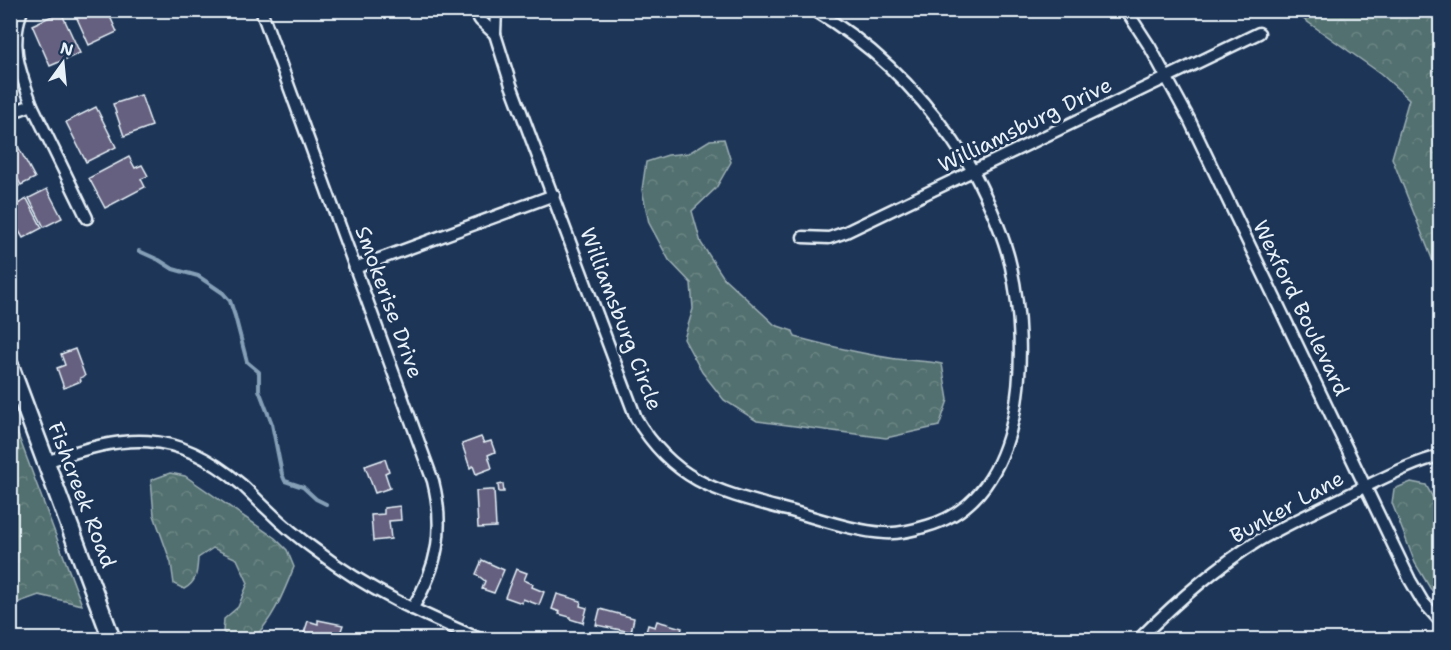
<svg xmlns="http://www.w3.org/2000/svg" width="1451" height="650" font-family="'Shantell Sans',sans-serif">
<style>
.forest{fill:url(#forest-crowns);stroke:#9db0b4;stroke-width:1.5}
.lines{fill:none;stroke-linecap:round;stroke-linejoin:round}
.stream{stroke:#849fb6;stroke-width:4}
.building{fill:#65617f;stroke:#e8f1f8;stroke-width:1.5}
.street-casing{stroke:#e8f1f8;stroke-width:15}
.secondary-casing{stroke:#e8f1f8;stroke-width:21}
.street{stroke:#1d3557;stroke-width:10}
.secondary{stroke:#1d3557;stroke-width:16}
.labels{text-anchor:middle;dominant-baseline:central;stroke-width:6;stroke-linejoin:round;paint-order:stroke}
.street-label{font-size:21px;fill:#e8f1f8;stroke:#1d3557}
</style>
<defs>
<pattern id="forest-crowns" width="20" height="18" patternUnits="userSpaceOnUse" patternTransform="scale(1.5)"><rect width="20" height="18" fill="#52706f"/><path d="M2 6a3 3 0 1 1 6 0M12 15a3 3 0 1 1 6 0" fill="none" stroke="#6b8584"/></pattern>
</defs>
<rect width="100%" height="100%" fill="#1d3557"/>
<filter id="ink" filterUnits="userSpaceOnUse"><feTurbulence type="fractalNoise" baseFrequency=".0167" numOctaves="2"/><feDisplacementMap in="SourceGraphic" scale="12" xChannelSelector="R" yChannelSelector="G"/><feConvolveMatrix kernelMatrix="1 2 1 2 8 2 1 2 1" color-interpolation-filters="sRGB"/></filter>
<g filter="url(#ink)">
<g class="forest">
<path d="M 1292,11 L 1440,11 L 1440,279 L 1392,158 L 1409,99 L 1380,73 Z"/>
<path d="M 724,139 L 731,162 L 716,188 L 692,211 L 701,243 L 724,278 L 775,325 L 793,331 L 795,337 C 829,346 862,354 896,359 C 911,361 926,360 942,364 L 948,400 L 939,426 L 886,438 L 757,421 L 724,400 L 702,372 L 684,339 L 693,309 L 691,283 L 669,260 L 649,223 L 642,190 L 646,162 L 668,155 L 689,153 L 710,140 Z"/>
<path d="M 11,416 L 82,605 L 39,595 L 11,605 Z"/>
<path d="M 170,473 L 185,476 L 275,538 L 287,550 L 294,567 C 282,596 274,618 253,639 L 231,639 L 223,632 L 224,619 L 238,607 L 248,583 L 237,559 L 213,548 L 198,558 C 197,572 197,582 184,589 L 174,584 L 171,563 L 154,515 L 151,480 Z"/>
<path d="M 1411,482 L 1426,485 L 1438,507 L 1440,508 L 1440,600 L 1430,588 L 1415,563 L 1392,503 L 1394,489 Z"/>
</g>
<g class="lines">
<path class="stream" d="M 139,251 L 159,260 L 173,269 L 198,276 L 223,293 L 230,301 L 235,316 L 247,362 L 259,372 L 259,390 L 272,424 L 282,474 L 285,481 L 303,487 L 316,499 L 326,504"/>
</g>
<g class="building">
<path d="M 84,10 L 107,10 L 117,32 L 89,45 L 75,14 Z"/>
<path d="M 61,12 L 80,53 L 50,66 L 32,25 Z"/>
<path d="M 141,95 L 152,126 L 124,136 L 113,104 Z"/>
<path d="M 96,107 L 116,147 L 86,162 L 66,122 Z"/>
<path d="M 14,139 L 35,178 L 21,185 L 10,164 L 10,141 Z"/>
<path d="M 129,157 L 135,168 L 142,165 L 148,176 L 141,179 L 145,187 L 105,208 L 89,178 Z"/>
<path d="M 10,168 L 19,186 L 10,190 Z"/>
<path d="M 47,189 L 62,218 L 44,227 L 29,198 Z"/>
<path d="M 27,199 L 42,228 L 23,238 L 10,215 L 10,208 Z"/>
<path d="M 75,349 L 85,376 L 80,378 L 81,381 L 64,388 L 57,368 L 65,365 L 61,354 Z"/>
<path d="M 481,437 L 484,443 L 491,441 L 495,452 L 488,455 L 492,468 L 476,474 L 473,466 L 470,468 L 462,444 Z"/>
<path d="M 385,459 L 389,471 L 385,473 L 390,488 L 375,493 L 365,466 Z"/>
<path d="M 503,484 L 504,492 L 499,492 L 498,485 Z"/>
<path d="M 490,490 L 494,490 L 496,527 L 478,528 L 476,491 Z"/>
<path d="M 400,506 L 401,520 L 389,521 L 391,539 L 373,541 L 371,515 L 384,514 L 384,508 Z"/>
<path d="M 482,560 L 504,570 L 494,593 L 482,589 L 485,581 L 476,574 Z"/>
<path d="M 516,569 L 527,573 L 524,580 L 533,584 L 532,587 L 544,592 L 539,605 L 523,599 L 522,603 L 505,597 Z"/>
<path d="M 557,594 L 581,601 L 580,606 L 587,608 L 583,623 L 570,619 L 570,617 L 559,614 L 560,612 L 552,609 Z"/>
<path d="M 600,609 L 634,618 L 631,632 L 596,625 Z"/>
<path d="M 318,620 L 343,625 L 338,639 L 333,638 L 332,640 L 316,640 L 303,636 L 308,621 L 318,624 Z"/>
<path d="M 657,621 L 682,628 L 679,640 L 644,639 L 648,625 L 655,627 Z"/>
<path d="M 695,634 L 706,637 L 707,635 L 712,635 L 727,639 L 693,640 Z"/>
</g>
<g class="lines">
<g class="street-casing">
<g id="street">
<path d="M 22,10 C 9,45 20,72 32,105 L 87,218"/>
<path d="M 261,10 L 433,481 C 445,529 438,567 412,609"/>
<path d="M 474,10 L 480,20 L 495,34"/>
<path d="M 496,10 L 495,34 L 511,85 L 636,418 C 675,483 719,492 787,510 C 818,518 852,531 885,533 C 899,534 914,530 927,526 C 1028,498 1029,349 1011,267 C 1004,235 989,202 974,173 C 968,162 960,152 953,141 C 916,88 870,43 814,10"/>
<path d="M 1126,10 L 1150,47 L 1189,119 L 1410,580 L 1423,602 L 1440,621"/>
<path d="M 10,113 L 32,105"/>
<path d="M 803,237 L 829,238 L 846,232 L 1259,33"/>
<path d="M 355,268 L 554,195"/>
<path d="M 46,462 C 125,434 173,427 242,485 C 251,493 259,502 268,510 C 283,525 300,539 317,551 C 369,591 422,614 482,640"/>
<path d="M 1138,640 C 1175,603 1214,568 1258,541 C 1288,523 1321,509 1352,493 C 1381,480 1410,463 1440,456"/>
</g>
</g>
<g class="secondary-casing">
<path id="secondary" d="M 10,366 L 112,640"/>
</g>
<use href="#street" class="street"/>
<use href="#secondary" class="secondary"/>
</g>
</g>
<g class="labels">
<g class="street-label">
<text transform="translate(1025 125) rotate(-26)">Williamsburg Drive</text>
<text transform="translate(389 302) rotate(70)">Smokerise Drive</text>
<text transform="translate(1301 308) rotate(64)">Wexford Boulevard</text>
<text transform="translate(621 319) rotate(69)">Williamsburg Circle</text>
<text transform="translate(82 495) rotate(69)">Fishcreek Road</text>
<text transform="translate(1287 507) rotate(-29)">Bunker Lane</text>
</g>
</g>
<rect width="1451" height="650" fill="none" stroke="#1d3557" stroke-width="36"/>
<rect x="18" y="18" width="1415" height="614" fill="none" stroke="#e8f1f8" stroke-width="2" filter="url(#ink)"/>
<g transform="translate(63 63) rotate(15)" stroke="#1d3557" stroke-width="4.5" paint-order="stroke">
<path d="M0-4.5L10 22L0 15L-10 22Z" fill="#e8f1f8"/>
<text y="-9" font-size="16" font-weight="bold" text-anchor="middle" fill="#e8f1f8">N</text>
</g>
</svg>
